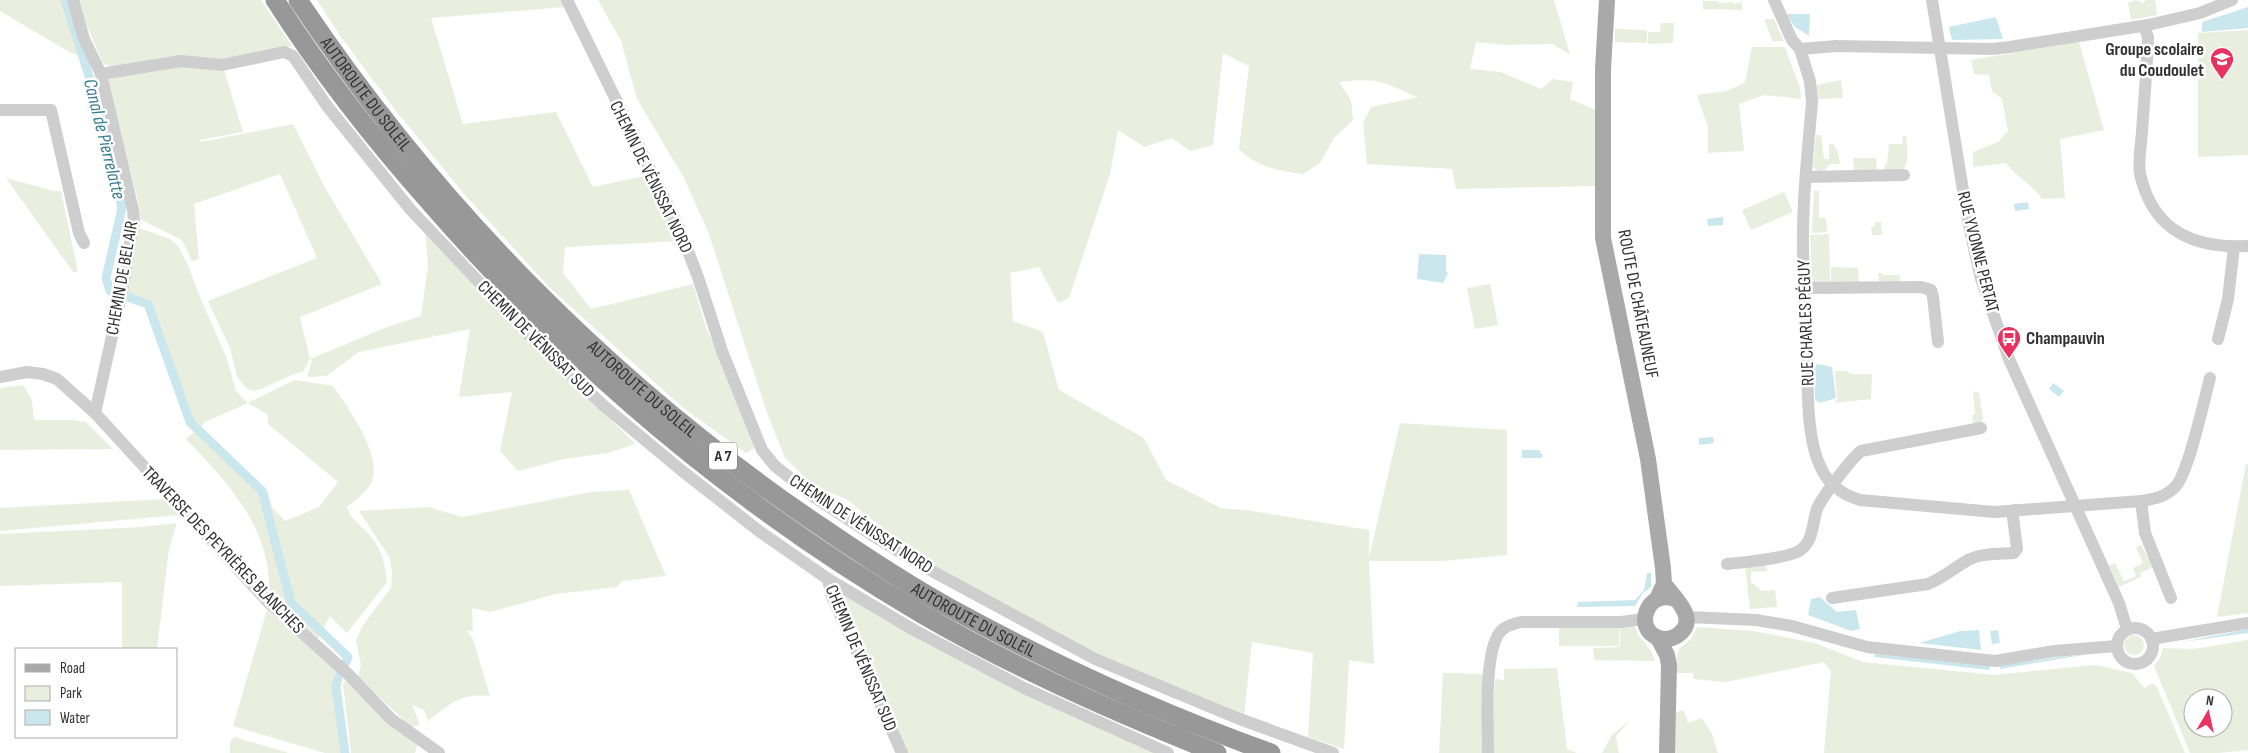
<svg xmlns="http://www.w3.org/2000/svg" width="2248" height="753" font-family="'Sofia Sans Condensed',sans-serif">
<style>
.green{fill:#eaeedf;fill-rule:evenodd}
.water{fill:#cbe7ee}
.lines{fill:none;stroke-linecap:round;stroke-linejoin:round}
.canal{stroke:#cbe7ee;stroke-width:9}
.minor{stroke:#cecece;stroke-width:12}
.major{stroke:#a9a9a9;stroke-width:16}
.highway{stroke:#989898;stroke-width:19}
.labels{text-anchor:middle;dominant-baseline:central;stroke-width:5;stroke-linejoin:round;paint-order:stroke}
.shield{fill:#fff;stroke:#6f6f6f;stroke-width:1}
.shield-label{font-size:16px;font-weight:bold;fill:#313131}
.poi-label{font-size:18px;font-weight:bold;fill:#313131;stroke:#fff;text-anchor:end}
.street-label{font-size:18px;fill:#313131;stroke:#fff}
.water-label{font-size:19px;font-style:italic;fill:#397e8f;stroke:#fff}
</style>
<rect width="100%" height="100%" fill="#fff"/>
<g class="green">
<path d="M 0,0 L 62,0 L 80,55 L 71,53 L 0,11 Z"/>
<path d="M 76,0 L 261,0 L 292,46 L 224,61 L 114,68 L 103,63 Z"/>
<path d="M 317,0 L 561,0 L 564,7 L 431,18 L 463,124 L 556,112 L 593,187 L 649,175 L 680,241 L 565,247 L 563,273 L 591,309 L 693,284 L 706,328 L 730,378 L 758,446 L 746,453 L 682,407 L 549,287 L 465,195 L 396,111 L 341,37 Z"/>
<path d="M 598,0 L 1554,0 L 1570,54 L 1552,44 L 1507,45 L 1476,42 L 1470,69 L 1501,72 L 1541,89 L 1553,79 L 1573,82 L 1570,99 L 1596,110 L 1595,186 L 1456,189 L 1452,169 L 1367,164 L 1363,123 L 1371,107 L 1418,97 C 1383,82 1377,77 1339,82 L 1351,100 L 1353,120 L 1334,138 L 1320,163 L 1303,174 C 1280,171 1256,167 1239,149 L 1249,66 L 1223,53 L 1213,145 L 1190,151 L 1172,138 L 1144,147 L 1118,130 L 1110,174 L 1069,298 L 1058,303 L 1039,267 L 1010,273 L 1013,321 L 1043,332 L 1059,390 L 1144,438 L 1166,480 L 1221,508 L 1252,511 L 1369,530 L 1369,558 L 1400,423 L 1507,430 L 1507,555 L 1443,561 L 1369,561 L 1374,664 L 1349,660 L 1344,749 L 1308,737 L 1313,653 L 1252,642 L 1244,716 L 1096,656 L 908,552 L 888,532 L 846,499 L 813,485 L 785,458 L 767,413 L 709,234 L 684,178 L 637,99 L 621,41 Z"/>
<path d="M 2136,0 L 2143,3 L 2146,0 L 2155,0 L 2157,15 L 2131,20 L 2128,3 Z"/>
<path d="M 1703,1 L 1718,1 L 1719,3 L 1733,2 L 1734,4 L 1742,2 L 1742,10 L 1703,9 Z"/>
<path d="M 1764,19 L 1774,19 L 1784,41 L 1773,42 Z"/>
<path d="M 1661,23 L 1674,23 L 1673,43 L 1648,44 L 1648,32 L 1660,32 Z"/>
<path d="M 1615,29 L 1647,30 L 1647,43 L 1615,42 Z"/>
<path d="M 2248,30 L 2248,155 L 2198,157 L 2198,33 Z"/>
<path d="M 2079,42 L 2104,130 L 2060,139 L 2065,198 L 2042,199 C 2032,184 2016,177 2006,163 L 1973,167 L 1973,152 L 1998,142 L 2008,131 L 2002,99 L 1992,91 L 1989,75 L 1974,74 L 1971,60 Z"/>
<path d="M 1752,47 L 1785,47 L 1800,88 L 1801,99 L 1764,95 L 1739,104 L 1744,151 L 1708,153 L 1708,127 L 1697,95 L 1726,91 L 1745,83 Z"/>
<path d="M 178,65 L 224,70 L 243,132 L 200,140 L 201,142 L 293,124 L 323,184 L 382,284 L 300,317 L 310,359 L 387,327 L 421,316 L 428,265 L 425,231 L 635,444 L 608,453 L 564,459 L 518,471 L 500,451 L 512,392 L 459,397 L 470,329 L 359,352 L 326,376 L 307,377 L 312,360 L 310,359 L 303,372 L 294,374 L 261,389 L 253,391 L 247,389 L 237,377 L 230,348 L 208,301 L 317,258 L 280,174 L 194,204 L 199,259 L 192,261 L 182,240 L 140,219 L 138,201 L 109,91 L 109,76 Z"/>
<path d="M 1841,80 L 1843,98 L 1817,99 L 1816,85 Z"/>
<path d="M 1816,135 L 1821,135 L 1824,159 L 1829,159 L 1829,144 L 1833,144 L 1838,152 L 1840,164 L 1830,164 L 1823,172 L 1819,172 L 1813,167 Z"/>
<path d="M 1903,136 L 1906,136 C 1907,147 1910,162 1903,170 L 1884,171 L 1885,164 L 1887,163 L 1889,144 L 1902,144 Z"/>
<path d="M 1853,158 L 1876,158 L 1877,172 L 1854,172 Z"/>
<path d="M 6,178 L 54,191 L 61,191 L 78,272 L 73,272 Z"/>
<path d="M 1814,191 L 1819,191 L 1819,218 L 1826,218 L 1827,232 L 1812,233 Z"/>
<path d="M 1784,192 L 1793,212 L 1751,230 L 1742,210 Z"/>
<path d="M 1875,222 L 1881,222 L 1882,235 L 1872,235 L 1871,227 L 1875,226 Z"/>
<path d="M 136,227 L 170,239 L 179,247 L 189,268 L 202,302 L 226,356 L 236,391 L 248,403 L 295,380 L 333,386 C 348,407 386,460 370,485 C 364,494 355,501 347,507 C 351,520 363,527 372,538 C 383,552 385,565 387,582 L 347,633 L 330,616 L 317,640 L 269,597 C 273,530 229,484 186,439 L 195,431 L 197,433 L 202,428 L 268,492 L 272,507 L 285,521 L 319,507 L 338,482 L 268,424 L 268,415 L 248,403 L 205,422 L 199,428 L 193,421 L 151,302 L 125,292 Z"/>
<path d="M 1829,234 L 1830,284 L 1812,283 L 1810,235 Z"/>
<path d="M 1831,267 L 1858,268 L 1859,282 L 1831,282 Z"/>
<path d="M 1878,273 L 1882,273 L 1883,275 L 1900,275 L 1900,282 L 1879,282 Z"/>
<path d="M 1490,284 L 1498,325 L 1475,329 L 1467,288 Z"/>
<path d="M 1835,371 L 1846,371 L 1851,374 L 1872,374 L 1871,399 L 1834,403 L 1837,399 Z"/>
<path d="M 23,385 L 32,400 L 34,420 L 72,420 L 86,422 L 113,449 L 0,450 L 0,388 Z"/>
<path d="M 1973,391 L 1979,393 L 1983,419 L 1980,424 L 1973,425 L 1972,415 L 1975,414 Z"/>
<path d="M 2246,464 L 2248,464 L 2248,613 L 2217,617 Z"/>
<path d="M 629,490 L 666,576 L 622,581 L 617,587 L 556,594 L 490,612 L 472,608 L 473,631 L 467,631 L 473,639 L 490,696 C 460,693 450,704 428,721 L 424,710 L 412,705 L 420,725 L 411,727 L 358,677 L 361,665 L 356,640 L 363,625 L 391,588 L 392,574 L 390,558 L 359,511 L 428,507 L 462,517 L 591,492 Z"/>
<path d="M 165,499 L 179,515 L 0,531 L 0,508 Z"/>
<path d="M 177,523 L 169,549 L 157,649 L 122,649 L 122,582 L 0,586 L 0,534 L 141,527 Z"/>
<path d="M 2141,545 L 2153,567 L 2140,573 L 2141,577 L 2119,587 L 2109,565 L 2115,563 L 2124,581 L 2136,576 L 2133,568 L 2143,563 L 2136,547 Z"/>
<path d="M 1766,564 L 1767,571 L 1751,572 L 1751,582 L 1762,591 L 1775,590 L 1777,607 L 1750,609 L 1745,566 Z"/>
<path d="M 833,594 L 851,594 L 1159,753 L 907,753 Z"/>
<path d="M 267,610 L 336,670 L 333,680 L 343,753 L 325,753 L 233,726 Z"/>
<path d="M 1619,625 L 1619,646 L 1559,646 L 1559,627 Z"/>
<path d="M 1631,626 L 1635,627 C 1639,641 1653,647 1655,661 L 1594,660 L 1593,648 L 1620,647 L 1620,628 Z"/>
<path d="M 1697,627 L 1753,631 L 1815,643 L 1863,662 L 1995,675 L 2095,665 L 2132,673 L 2144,688 L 2153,683 L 2157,687 L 2185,753 L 1824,753 L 1831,671 L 1824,662 L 1726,682 L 1693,679 L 1693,673 L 1677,673 L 1675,666 L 1679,649 L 1691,639 Z"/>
<circle cx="2134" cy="645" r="10"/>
<path d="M 2248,640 L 2248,750 L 2218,753 L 2190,753 L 2154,666 L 2160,658 L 2163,648 L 2193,649 ZM 2193,698 L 2223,698 L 2223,728 L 2193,728 Z"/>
<path d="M 1557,668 L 1567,749 L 1577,753 L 1491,753 L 1495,679 L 1504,680 L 1504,669 Z"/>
<path d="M 1443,673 L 1486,674 L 1483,753 L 1439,753 Z"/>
<path d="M 347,680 L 417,745 L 415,753 L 351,753 L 343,684 Z"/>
<path d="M 1684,710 L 1688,723 L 1702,718 L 1712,734 L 1718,753 L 1674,753 L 1676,712 Z"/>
<path d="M 1631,719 L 1616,736 L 1619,753 L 1598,753 L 1602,753 L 1612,735 Z"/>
<path d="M 234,737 L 289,753 L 230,753 L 230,742 Z"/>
</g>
<g class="water">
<path d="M 2248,7 L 2248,28 L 2202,32 L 2202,22 Z"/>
<path d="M 1786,14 L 1810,14 L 1809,36 L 1795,27 Z"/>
<path d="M 1996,17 L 2003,39 L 1952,40 L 1949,27 Z"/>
<path d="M 2028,202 L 2029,209 L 2015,211 L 2014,204 Z"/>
<path d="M 1723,217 L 1723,225 L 1708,226 L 1707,219 Z"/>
<path d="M 1419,254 L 1446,255 L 1446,271 L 1448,273 L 1443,283 L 1417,279 Z"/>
<path d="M 1817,364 L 1832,367 L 1836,398 L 1820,403 L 1815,400 L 1814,368 Z"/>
<path d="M 2053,383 L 2064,391 L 2059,397 L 2049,389 Z"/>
<path d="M 1713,437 L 1714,443 L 1699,445 L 1699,438 Z"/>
<path d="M 1522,450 L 1539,450 L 1543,456 L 1542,458 L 1522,458 Z"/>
<path d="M 1647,573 L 1651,573 L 1651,587 L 1643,593 L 1635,606 L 1577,607 L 1578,602 L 1635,600 L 1644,590 Z"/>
<path d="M 1820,597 L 1837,612 L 1856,610 L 1860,629 L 1851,631 L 1808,615 L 1811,599 Z"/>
<path d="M 2248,629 L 2248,633 L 2182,642 Z"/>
<path d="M 1979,630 L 1981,650 L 1919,643 L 1960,631 Z"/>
<path d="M 1998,630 L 2000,643 L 1992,644 L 1990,631 Z"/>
<path d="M 1875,654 L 1990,666 L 1989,670 L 1874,657 Z"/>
<path d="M 2089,654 L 2000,669 L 2000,666 L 2059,657 Z"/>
</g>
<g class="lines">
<path class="canal" d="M 65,0 L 92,86 L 122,208 L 106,278 L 110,291 L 148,304 L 190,422 L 262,491 L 291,603 L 348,657 C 344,668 337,675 336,687 L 345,753"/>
<g class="minor">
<path d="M 73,0 L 84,39 L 101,74 L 133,210 L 134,222 L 122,291 L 95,413"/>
<path d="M 567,0 L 679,228 L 698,277 L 722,351 L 762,450 L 775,466 L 814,497 L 872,535 L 930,570 L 1095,659 L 1237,718 L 1333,753"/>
<path d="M 1774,0 L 1792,40 L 1800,49"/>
<path d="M 1932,0 L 1968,221 L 1981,279 L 2009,359 L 2119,603 L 2127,629"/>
<path d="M 2144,26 L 2148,37 C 2147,69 2144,100 2142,132 C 2141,145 2138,161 2140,174 C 2153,231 2193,249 2248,246"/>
<path d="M 101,74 L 181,61 L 222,65 L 284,52 L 293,56 L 327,106 L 410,209 L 529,335 L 604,406 L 681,470 L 759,531 L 828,579 L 831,594 L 902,753"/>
<path d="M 0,110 L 51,110 L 79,233 L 84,243"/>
<path d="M 1806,177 L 1904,175"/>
<path d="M 1806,288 L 1921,287 L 1931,290 L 1933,297 L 1938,342"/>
<path d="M 2218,339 L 2228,299 L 2234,247"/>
<path d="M 0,377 L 27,372 L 43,374 L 57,379 L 95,413 L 268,602 L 348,674 L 391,719 L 439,753"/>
<path d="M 2210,378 C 2204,400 2189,471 2176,486 C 2166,497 2154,499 2141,501 L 1994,512 L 1860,500 C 1843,495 1829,485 1821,468 C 1806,438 1808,389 1807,356 C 1806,320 1804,285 1803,250 C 1802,201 1808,151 1812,102 L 1810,81 L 1800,49 L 1837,46 L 1992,49 L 2010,47 L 2148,25 L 2200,13 L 2232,0"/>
<path d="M 2141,501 L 2145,533 L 2171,598"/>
<path d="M 1727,564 C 1745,562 1784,559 1799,551 C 1814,542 1812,523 1817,509 C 1822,497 1851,459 1861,451 L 1981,428"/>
<path d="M 828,579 L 914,630 L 1024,688 L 1168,753"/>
<path d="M 1832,598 L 1928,584 C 1943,578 1954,568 1968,560 C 1981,553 1999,554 2014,553 L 2017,549 L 2013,517 L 2015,510"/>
<path d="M 1687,617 L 1756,620 L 1792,626 L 1867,647 L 1995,661 L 2054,651 L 2117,646"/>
<circle cx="2135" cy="646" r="18"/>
<path d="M 2151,639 L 2248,623"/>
<path d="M 1488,753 C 1488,726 1483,647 1502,630 C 1507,625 1514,624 1521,622 L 1621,622 L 1644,619"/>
</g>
<g class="major">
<path d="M 1607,0 L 1603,69 L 1603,238 L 1648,459 L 1663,568 L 1664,584 L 1657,599"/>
<path d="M 1664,584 C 1674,597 1700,619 1678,635 C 1672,639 1666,640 1659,638 C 1632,629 1648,588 1675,599"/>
<path d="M 1658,638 L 1667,655 L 1669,665 L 1667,753"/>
</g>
<g class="highway">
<path d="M 275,0 C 321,72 375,141 432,205 C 574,368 735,504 922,614 C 1016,669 1116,713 1217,753"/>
<path id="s1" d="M 298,0 C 437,208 615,388 823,528 C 864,556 906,584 950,608 C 1054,665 1160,713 1271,753"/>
</g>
</g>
<defs>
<g id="school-pin" transform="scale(1.25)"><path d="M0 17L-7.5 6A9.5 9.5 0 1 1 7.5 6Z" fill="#ea3160" stroke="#fff"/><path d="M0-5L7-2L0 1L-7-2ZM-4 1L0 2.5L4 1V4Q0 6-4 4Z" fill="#fff"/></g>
<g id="bus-pin" transform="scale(1.25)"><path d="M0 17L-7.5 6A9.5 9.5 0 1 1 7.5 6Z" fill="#ea3160" stroke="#fff"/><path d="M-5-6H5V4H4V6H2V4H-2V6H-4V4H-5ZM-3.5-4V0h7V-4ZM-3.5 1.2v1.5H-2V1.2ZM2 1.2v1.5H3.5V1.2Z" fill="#fff"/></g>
</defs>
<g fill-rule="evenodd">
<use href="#school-pin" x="2222" y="59"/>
<use href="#bus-pin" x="2009" y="338"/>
</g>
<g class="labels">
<rect class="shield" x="709" y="442.5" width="28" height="27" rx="4"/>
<g class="shield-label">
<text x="723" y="456">A 7</text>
</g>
<g class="poi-label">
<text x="2204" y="49">Groupe scolaire<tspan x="2204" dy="21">du Coudoulet</tspan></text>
<text x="2026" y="338" text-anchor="start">Champauvin</text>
</g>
<g class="street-label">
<text stroke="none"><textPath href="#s1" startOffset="116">AUTOROUTE DU SOLEIL</textPath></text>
<text transform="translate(651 177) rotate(64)">CHEMIN DE VÉNISSAT NORD</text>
<text transform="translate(1978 252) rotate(76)">RUE YVONNE PERTAT</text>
<text transform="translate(122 278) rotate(-80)">CHEMIN DE BEL AIR</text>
<text transform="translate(1638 304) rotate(79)">ROUTE DE CHÂTEAUNEUF</text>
<text transform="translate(1806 323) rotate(-92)">RUE CHARLES PÉGUY</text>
<text transform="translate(536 339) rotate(45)">CHEMIN DE VÉNISSAT SUD</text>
<text stroke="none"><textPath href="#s1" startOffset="521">AUTOROUTE DU SOLEIL</textPath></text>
<text transform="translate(861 524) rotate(33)">CHEMIN DE VÉNISSAT NORD</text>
<text transform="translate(223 550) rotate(46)">TRAVERSE DES PEYRIÈRES BLANCHES</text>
<text stroke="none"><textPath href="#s1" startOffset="926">AUTOROUTE DU SOLEIL</textPath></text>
<text transform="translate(861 658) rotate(67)">CHEMIN DE VÉNISSAT SUD</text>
</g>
<g class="water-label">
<text transform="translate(104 139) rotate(76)">Canal de Pierrelatte</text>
</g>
</g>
<rect x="15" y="648" width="162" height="90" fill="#ffffff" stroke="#adadad"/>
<rect x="25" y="664" width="25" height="8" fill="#a9a9a9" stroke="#adadad"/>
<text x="60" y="673" font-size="15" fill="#313131">Road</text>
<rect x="25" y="686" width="25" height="15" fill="#eaeedf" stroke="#adadad"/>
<text x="60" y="698" font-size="15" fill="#313131">Park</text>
<rect x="25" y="710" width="25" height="15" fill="#cbe7ee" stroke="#adadad"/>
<text x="60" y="723" font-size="15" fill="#313131">Water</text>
<g transform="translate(2208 713) rotate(9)"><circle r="24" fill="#ffffff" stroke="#adadad"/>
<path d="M0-4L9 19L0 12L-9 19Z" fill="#ea3160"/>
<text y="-8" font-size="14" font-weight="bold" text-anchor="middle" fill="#313131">N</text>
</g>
</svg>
